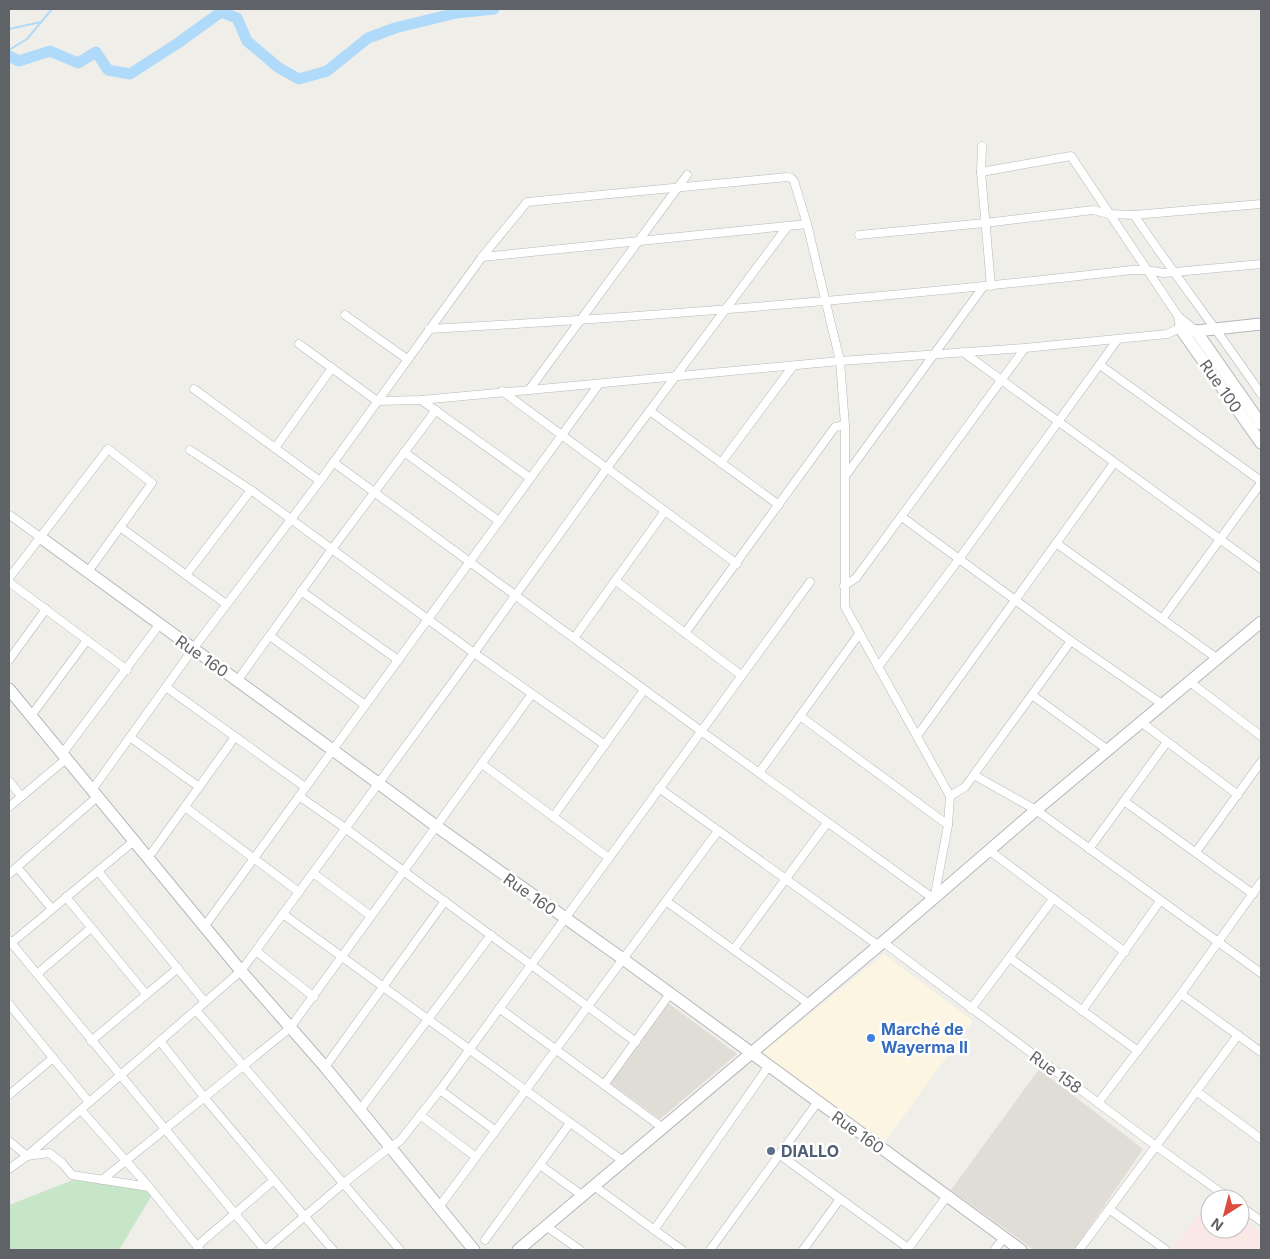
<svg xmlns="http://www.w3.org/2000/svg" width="1270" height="1259" font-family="Inter,sans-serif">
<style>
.commercial{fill:#fcf5e1}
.education{fill:#e0ddd6}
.medical{fill:#fae8e7}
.green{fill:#c7e5c7}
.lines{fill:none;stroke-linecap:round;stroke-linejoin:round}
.stream{stroke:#afdaf9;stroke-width:2}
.river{stroke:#afdaf9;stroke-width:11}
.street-casing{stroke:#b5b8bb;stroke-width:9}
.secondary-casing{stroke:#b4b7bb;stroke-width:13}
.street{stroke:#fff;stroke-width:8}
.secondary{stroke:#fff;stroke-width:11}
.shop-dot{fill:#3f7fe0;stroke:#fff;stroke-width:2}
.service-dot{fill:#5c6f8a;stroke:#fff;stroke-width:2}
.labels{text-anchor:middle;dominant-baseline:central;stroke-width:5;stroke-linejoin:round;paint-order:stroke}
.street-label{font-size:16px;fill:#5f6367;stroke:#fff}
.shop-label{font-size:16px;font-weight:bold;fill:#366cbe;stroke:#fff;text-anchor:start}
.service-label{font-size:16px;font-weight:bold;fill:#4e5e75;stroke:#fff;text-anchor:start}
</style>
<rect width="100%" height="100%" fill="#f0eee8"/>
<path class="commercial" d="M 884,954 L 973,1021 L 884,1143 L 761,1054 Z"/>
<g class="education">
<path d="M 668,1003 L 737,1054 L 660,1119 L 610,1083 Z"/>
<path d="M 1039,1069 L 1143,1149 L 1074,1250 L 1034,1250 L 951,1190 Z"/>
</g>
<path class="medical" d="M 1212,1196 L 1217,1199 L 1210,1199 L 1210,1229 L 1240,1229 L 1240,1216 L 1261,1232 L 1261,1250 L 1172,1250 Z"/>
<path class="green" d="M 73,1180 L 148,1190 L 152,1195 L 119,1250 L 9,1250 L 9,1205 Z"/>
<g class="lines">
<g class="stream">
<path d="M 9,29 L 41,22"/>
<path d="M 9,50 L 27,39 L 52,9"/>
</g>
<path class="river" d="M 9,56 L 19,61 L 50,51 L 78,63 L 96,52 L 108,70 L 130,74 L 178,43 L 221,12 L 237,18 L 247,41 L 279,68 L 299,79 L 327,71 L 368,38 L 395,28 L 456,13 L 494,9"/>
<g class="street-casing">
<g id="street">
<path d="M 982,146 L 981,172 L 991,286"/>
<path d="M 981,172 L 1071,156 L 1178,316 L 1195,330"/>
<path d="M 1134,215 C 1175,276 1220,333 1261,394"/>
<path d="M 859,235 L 985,223 L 1093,210 L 1109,214 L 1134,215 L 1261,204"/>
<path d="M 482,257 L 807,224"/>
<path d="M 345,315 L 407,359"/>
<path d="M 429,329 C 664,316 899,297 1132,270 L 1146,270 L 1164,273 L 1261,264"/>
<path d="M 299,344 L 377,401 L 421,400 L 840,361 L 1025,348 L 1167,334 L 1180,328 L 1178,316"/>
<path d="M 963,352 L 1261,569"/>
<path d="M 1100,365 L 1261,481"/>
<path d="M 194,389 L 320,481"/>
<path d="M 529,390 L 687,175"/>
<path d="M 502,391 L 737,564"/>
<path d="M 421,400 L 530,478"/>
<path d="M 650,411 L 779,505"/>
<path d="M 275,448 L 332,368"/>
<path d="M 190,450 L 251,490 L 474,653 L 605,745"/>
<path d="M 404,452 L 499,521"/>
<path d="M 721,463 L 793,366"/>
<path d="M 846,475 L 983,287"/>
<path d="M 11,516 L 40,537"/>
<path d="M 902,517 L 1071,641 L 1162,704"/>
<path d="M 120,527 L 226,604"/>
<path d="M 1056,543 L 1218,659"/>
<path d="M 186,575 L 251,490"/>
<path d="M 9,578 L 108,449 L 152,483 L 87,573"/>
<path d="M 616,581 L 741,675"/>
<path d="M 9,582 L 127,670"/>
<path d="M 844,586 L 856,578 L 1025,348"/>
<path d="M 301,591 L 398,660"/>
<path d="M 1162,619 L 1261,483"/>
<path d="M 685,633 L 835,427 L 845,425"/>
<path d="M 270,636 L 365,705"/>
<path d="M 574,638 L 665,511"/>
<path d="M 9,660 L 46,609"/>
<path d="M 878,667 L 959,559 L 1118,339"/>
<path d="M 237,681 L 332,549 L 436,410"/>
<path d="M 1190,682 L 1261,736"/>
<path d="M 166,687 L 305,787"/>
<path d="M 1032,695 L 1108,750"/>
<path d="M 31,716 L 87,640"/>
<path d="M 800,716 L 948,825"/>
<path d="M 1141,722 L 1238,795"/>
<path d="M 917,736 L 1114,463"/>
<path d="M 130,737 L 199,787"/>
<path d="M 62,754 L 159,625"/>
<path d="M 482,764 L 609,858"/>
<path d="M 759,773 L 859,634"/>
<path d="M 974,775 L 1036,810 L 1261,973"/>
<path d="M 9,781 L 21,796"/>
<path d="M 659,788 L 879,946"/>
<path d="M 92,790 L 193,649 L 320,481 L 482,257 L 527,202 L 787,177 L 791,178 L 794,181 L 807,224 L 840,361 L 845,425 L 845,607 L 950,796 L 948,825 L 934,899 L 701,731 L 333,462"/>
<path d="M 299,796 L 345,828 L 636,1042"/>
<path d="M 950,796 L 965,787 L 1071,641"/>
<path d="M 1124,801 L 1253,894"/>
<path d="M 9,807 L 66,759"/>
<path d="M 185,807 L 299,892"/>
<path d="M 553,817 L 644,690"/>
<path d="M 1089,849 L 1167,742"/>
<path d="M 990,851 L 1125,952"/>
<path d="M 1196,852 L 1261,762"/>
<path d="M 148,858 L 235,737"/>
<path d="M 17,867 L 52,909"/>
<path d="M 98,871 L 205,1002"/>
<path d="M 313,873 L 371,916"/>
<path d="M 9,874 L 97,797"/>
<path d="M 66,897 L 146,994"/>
<path d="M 666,901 L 809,1004"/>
<path d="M 283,914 L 623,1161"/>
<path d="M 204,927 L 599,384"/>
<path d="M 9,940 L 265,1250"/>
<path d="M 883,942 L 1156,1146 L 1230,1199"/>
<path d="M 9,945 L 134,841"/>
<path d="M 734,949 L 827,823"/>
<path d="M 256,951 L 314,997"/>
<path d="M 1010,958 L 1138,1051"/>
<path d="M 37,974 L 91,928"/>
<path d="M 1181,994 L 1261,1052"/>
<path d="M 9,1004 L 89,1102"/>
<path d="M 499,1008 L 663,1128"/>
<path d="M 971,1009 L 1053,899"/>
<path d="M 196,1010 L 400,1250"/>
<path d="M 1082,1011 L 1160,901"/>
<path d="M 91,1041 L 178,968"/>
<path d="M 160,1041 L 208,1102 L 333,1250"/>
<path d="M 325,1067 L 445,901"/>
<path d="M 604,1085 L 669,995"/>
<path d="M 440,1090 L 496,1131"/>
<path d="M 1196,1091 L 1261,1139"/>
<path d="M 9,1095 L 53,1058"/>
<path d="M 1098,1103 L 1181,994 L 1261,882"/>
<path d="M 81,1110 L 149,1187 L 200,1250"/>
<path d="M 360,1110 L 491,935"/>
<path d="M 420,1115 L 476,1157"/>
<path d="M 9,1141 L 27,1156 L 49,1153 L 62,1163 L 72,1175 L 149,1187"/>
<path d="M 780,1155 L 908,1248"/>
<path d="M 540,1165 L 583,1196"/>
<path d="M 9,1169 L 27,1156 L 241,971 L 474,653 L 607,468 L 787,227"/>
<path d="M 102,1180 L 290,1028 L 532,694"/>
<path d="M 594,1186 L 682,1250"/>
<path d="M 1240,1206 L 1261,1221"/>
<path d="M 439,1207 L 718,831"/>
<path d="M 1109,1209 L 1166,1250"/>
<path d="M 546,1226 L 580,1250"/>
<path d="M 654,1230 L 768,1067"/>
<path d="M 485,1240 L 570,1123"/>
<path d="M 197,1246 L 274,1180"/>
<path d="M 265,1250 L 344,1183 L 390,1147 L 400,1141 L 440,1090 L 810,582"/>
<path d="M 710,1250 L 817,1103"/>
<path d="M 803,1250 L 840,1199"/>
<path d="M 907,1250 L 947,1196"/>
<path d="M 994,1250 L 1004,1238"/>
<path d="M 1079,1250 L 1238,1035"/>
</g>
</g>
<g class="secondary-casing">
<g id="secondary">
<path d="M 1180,328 L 1261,443"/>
<path d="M 1189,330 L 1196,331 L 1261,324"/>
<path d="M 1196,331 L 1261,424"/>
<path d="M 40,537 L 378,783 L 436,826 L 623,959 L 1021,1250"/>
<path d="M 9,689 L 241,971 L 325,1067 L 474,1250"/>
<path d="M 518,1250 L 883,942 L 1036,810 L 1261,622"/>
</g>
</g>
<use href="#street" class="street"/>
<use href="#secondary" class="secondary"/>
</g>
<circle class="shop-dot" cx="871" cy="1038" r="5"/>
<circle class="service-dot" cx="771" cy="1151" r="5"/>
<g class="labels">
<g class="street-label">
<text transform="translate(1221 386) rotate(55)">Rue 100</text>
<text transform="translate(202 656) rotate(35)">Rue 160</text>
<text transform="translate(530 894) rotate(35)">Rue 160</text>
<text transform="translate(1056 1072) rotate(36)">Rue 158</text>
<text transform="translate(858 1132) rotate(36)">Rue 160</text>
</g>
<g class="shop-label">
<text x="881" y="1029">Marché de<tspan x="881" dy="18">Wayerma II</tspan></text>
</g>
<g class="service-label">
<text x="781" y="1151">DIALLO</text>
</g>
</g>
<rect width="1270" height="1259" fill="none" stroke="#5f6367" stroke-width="20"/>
<g transform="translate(1225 1214) rotate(216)"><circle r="24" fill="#ffffff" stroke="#bfc1c2"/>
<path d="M0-4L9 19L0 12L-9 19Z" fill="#dd4b41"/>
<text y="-8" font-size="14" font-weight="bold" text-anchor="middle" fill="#5f6367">N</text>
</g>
</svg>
